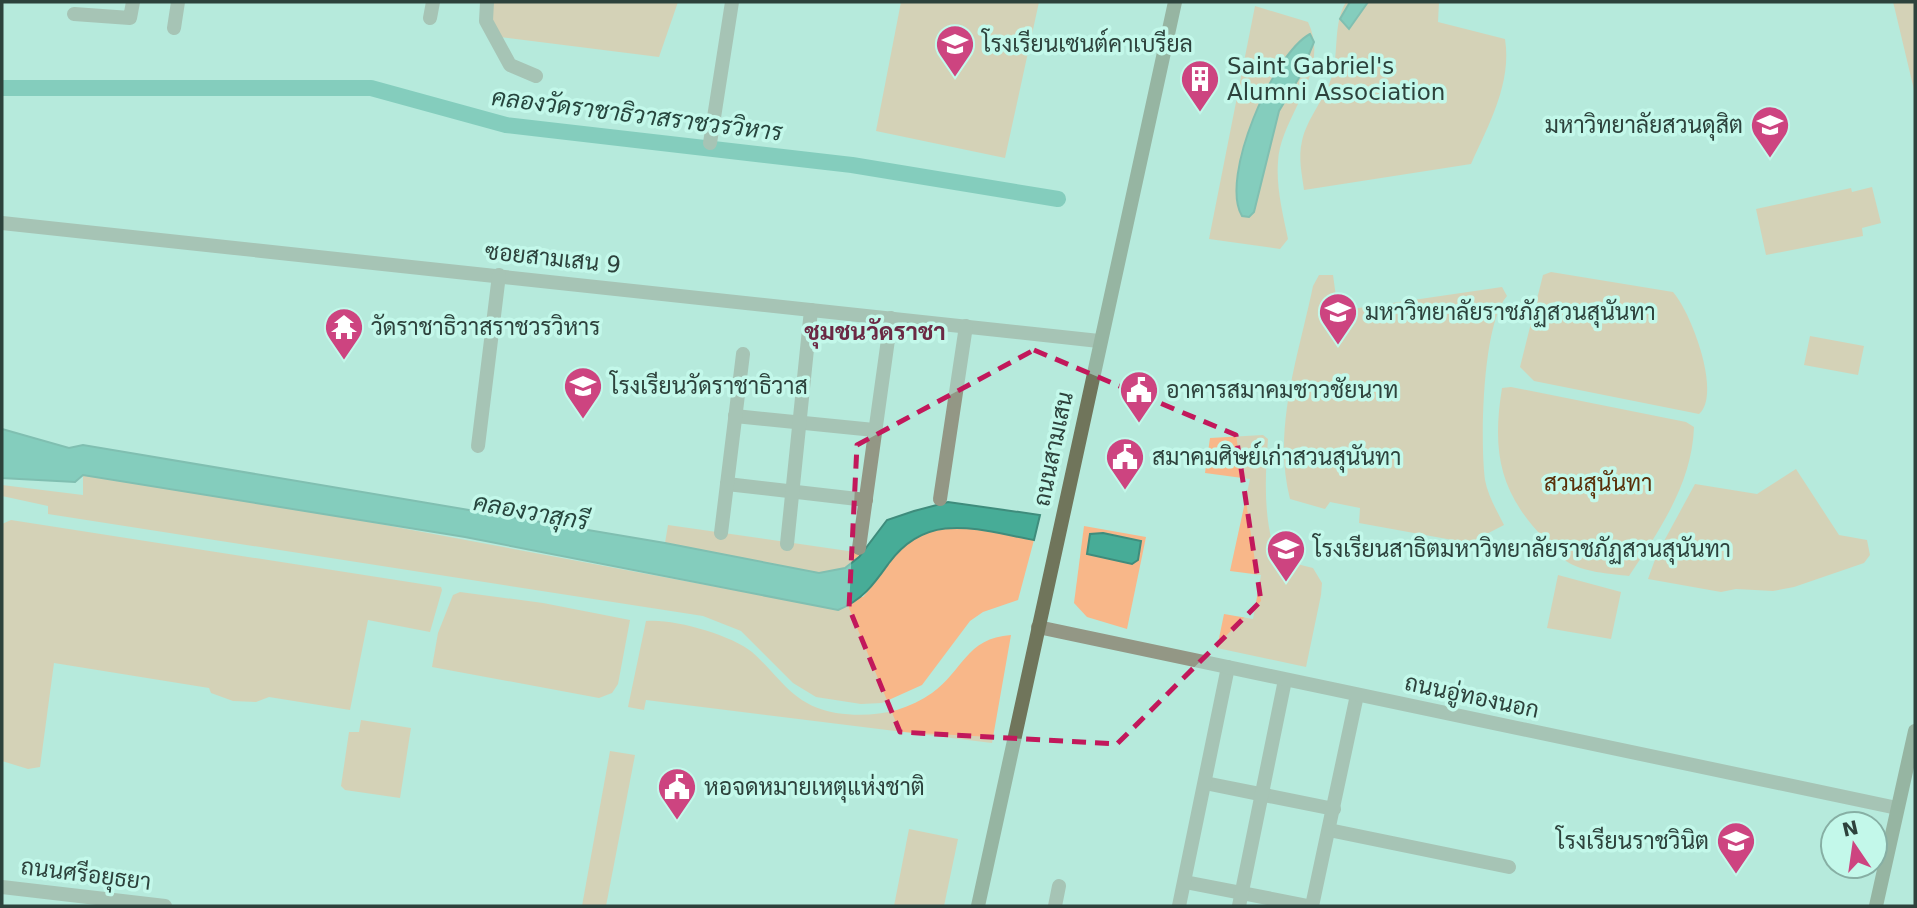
<svg xmlns="http://www.w3.org/2000/svg" width="1917" height="908" font-family="'DejaVu Sans',Sarabun,sans-serif">
<style>
.green{fill:#f8b789}
.water{fill:#47ac97;stroke:#3f8c7c;stroke-width:2}
.lines{fill:none;stroke-linecap:round;stroke-linejoin:round}
.canal{stroke:#47ac97;stroke-width:16}
.minor{stroke:#939785;stroke-width:14}
.tertiary{stroke:#939785;stroke-width:14}
.secondary{stroke:#70755b;stroke-width:14}
.marked{fill:none;stroke:#c2185b;stroke-width:5;stroke-dasharray:14 9;stroke-linejoin:round}
.labels{text-anchor:middle;dominant-baseline:central;stroke-width:7;stroke-linejoin:round;paint-order:stroke}
.poi-label{font-size:23px;fill:#2d423c;stroke:#c3f8ea;text-anchor:start}
.street-label{font-size:23px;fill:#2d423c;stroke:#c3f8ea}
.park-label{font-size:23px;fill:#5a2f09;stroke:#c3f8ea}
.water-label{font-size:24px;font-style:italic;fill:#27463e;stroke:#c3f8ea}
.neighbourhood-label{font-size:24px;font-weight:bold;fill:#6b2944;stroke:#c3f8ea}
</style>
<rect width="100%" height="100%" fill="#b6eadc"/>
<g class="green">
<path d="M 491,2 L 678,2 L 659,57 L 500,37 L 488,17 Z"/>
<path d="M 901,2 L 1039,2 L 1005,158 L 876,131 Z"/>
<path d="M 1346,2 L 1439,2 L 1438,22 L 1505,39 C 1512,83 1489,124 1471,164 L 1304,190 C 1302,174 1298,158 1302,141 C 1307,118 1325,99 1332,76 C 1339,52 1333,23 1346,2 Z"/>
<path d="M 1893,2 L 1915,2 L 1915,94 L 1895,10 Z"/>
<path d="M 1255,6 L 1308,22 C 1332,73 1280,116 1278,162 C 1276,187 1283,215 1288,239 L 1280,249 L 1209,239 Z"/>
<path d="M 1872,187 L 1881,223 L 1862,228 L 1863,236 L 1766,255 L 1756,209 L 1851,188 L 1852,192 Z"/>
<path d="M 1551,272 L 1673,292 C 1691,312 1722,394 1699,414 L 1534,381 L 1520,367 L 1543,275 Z"/>
<path d="M 1319,275 L 1333,275 L 1338,311 L 1502,287 L 1507,296 C 1482,324 1480,442 1485,480 C 1488,496 1497,511 1504,525 L 1469,543 L 1359,523 L 1360,508 L 1330,502 L 1325,509 L 1290,499 C 1272,429 1299,354 1313,286 Z"/>
<path d="M 1810,336 L 1864,346 L 1858,375 L 1804,365 Z"/>
<path d="M 1511,387 L 1686,422 L 1694,427 C 1692,484 1659,531 1629,576 C 1610,574 1582,572 1566,561 C 1558,555 1550,545 1543,537 C 1499,492 1492,450 1502,388 Z"/>
<path d="M 1263,435 L 1268,439 C 1265,480 1263,519 1277,559 L 1313,568 L 1322,583 L 1321,595 L 1306,667 L 1217,648 L 1224,614 L 1253,619 L 1261,575 L 1230,571 L 1250,479 L 1205,473 L 1210,438 Z"/>
<path d="M 1796,469 L 1839,535 L 1867,540 L 1870,555 L 1864,563 L 1794,587 L 1773,591 L 1736,589 L 1721,592 L 1648,579 L 1657,554 L 1695,484 L 1757,494 Z"/>
<path d="M 83,474 L 267,503 L 787,600 L 863,597 C 878,580 889,556 907,542 C 941,514 996,533 1034,540 L 1018,600 L 983,612 L 970,621 L 922,685 L 882,703 L 861,704 L 816,697 L 793,683 L 741,631 L 703,616 L 48,514 L 48,506 L 2,496 L 2,485 L 83,495 Z"/>
<path d="M 11,520 L 441,587 L 442,590 L 430,632 L 368,620 L 350,710 L 269,697 L 256,702 L 233,701 L 211,693 L 209,688 L 54,663 L 40,767 L 28,769 L 2,761 L 2,524 Z"/>
<path d="M 668,525 L 862,553 L 845,568 L 819,573 L 665,543 Z"/>
<path d="M 1084,526 L 1146,537 L 1127,629 L 1087,617 L 1074,603 Z"/>
<path d="M 1558,575 L 1621,592 L 1611,639 L 1547,628 Z"/>
<path d="M 460,592 L 543,603 L 630,620 L 618,684 L 612,693 L 599,698 L 432,667 L 438,633 L 453,595 Z"/>
<path d="M 646,621 C 672,618 732,635 752,652 C 781,678 793,706 836,713 C 870,718 904,713 932,693 C 963,671 966,638 1011,635 L 992,743 L 646,700 L 644,710 L 628,707 Z"/>
<path d="M 361,720 L 411,728 L 400,798 L 345,790 L 341,786 L 349,732 L 359,732 Z"/>
<path d="M 610,751 L 635,755 L 606,906 L 582,906 Z"/>
<path d="M 909,829 L 958,839 L 944,906 L 894,906 Z"/>
</g>
<g class="water">
<path d="M 1350,2 L 1368,2 L 1349,29 L 1340,19 Z"/>
<path d="M 1310,34 L 1314,42 L 1300,76 L 1279,111 L 1254,212 L 1249,217 L 1242,216 C 1219,178 1273,54 1310,34 Z"/>
<path d="M 2,429 L 69,448 L 83,445 L 665,543 L 819,573 L 845,568 L 859,557 L 887,520 L 914,511 L 948,502 L 1040,515 L 1034,540 C 978,530 928,510 889,563 C 874,584 863,600 838,610 L 465,537 L 83,475 L 75,482 L 2,478 Z"/>
<path d="M 1103,533 L 1141,541 L 1138,560 L 1132,564 L 1087,554 L 1090,534 Z"/>
</g>
<g class="lines">
<path class="canal" d="M 2,88 L 371,88 L 506,125 L 852,165 L 1058,199"/>
<g class="minor">
<path d="M 487,2 L 486,21 L 510,65 L 536,76"/>
<path d="M 74,14 L 130,18 L 133,2"/>
<path d="M 430,18 L 433,2"/>
<path d="M 174,28 L 178,2"/>
<path d="M 710,143 L 732,2"/>
<path d="M 2,223 L 1099,341"/>
<path d="M 735,416 L 874,430"/>
<path d="M 478,446 L 499,275"/>
<path d="M 727,484 L 866,500"/>
<path d="M 940,499 L 966,326"/>
<path d="M 721,533 L 743,354"/>
<path d="M 787,544 L 811,310"/>
<path d="M 859,548 L 891,318"/>
<path d="M 1205,783 L 1334,809"/>
<path d="M 1329,830 L 1509,867"/>
<path d="M 1185,882 L 1308,906"/>
<path d="M 1055,906 L 1059,886"/>
<path d="M 1179,906 L 1228,667"/>
<path d="M 1239,906 L 1285,680"/>
<path d="M 1312,906 L 1357,695"/>
</g>
<g class="tertiary">
<path d="M 1038,627 L 1897,808"/>
<path d="M 2,887 L 165,906"/>
</g>
<g class="secondary">
<path d="M 978,906 L 1175,2"/>
<path d="M 1876,906 L 1915,731"/>
</g>
</g>
<path d="M0 0H1917V908H0ZM 1034,350 L 1236,435 L 1261,601 L 1117,744 L 900,732 L 849,608 L 857,445 Z" fill="#b6eadc" fill-opacity=".55" fill-rule="evenodd"/>
<path class="marked" d="M 1034,350 L 1236,435 L 1261,601 L 1117,744 L 900,732 L 849,608 L 857,445 Z"/>
<defs>
<g id="school-pin" transform="scale(2.0125)"><path d="M0 17L-7.5 6A9.5 9.5 0 1 1 7.5 6Z" fill="#cd4480" stroke="#c3f8ea"/><path d="M0-5L7-2L0 1L-7-2ZM-4 1L0 2.5L4 1V4Q0 6-4 4Z" fill="#fff"/></g>
<g id="building-pin" transform="scale(2.0125)"><path d="M0 17L-7.5 6A9.5 9.5 0 1 1 7.5 6Z" fill="#cd4480" stroke="#c3f8ea"/><path d="M-4-6H4V6H1V3H-1V6H-4ZM-2.5-4.3h1.7v1.8h-1.7ZM.8-4.3h1.7v1.8H.8ZM-2.5-1h1.7V.8h-1.7ZM.8-1h1.7V.8H.8Z" fill="#fff"/></g>
<g id="university-pin" transform="scale(2.0125)"><path d="M0 17L-7.5 6A9.5 9.5 0 1 1 7.5 6Z" fill="#cd4480" stroke="#c3f8ea"/><path d="M0-5L7-2L0 1L-7-2ZM-4 1L0 2.5L4 1V4Q0 6-4 4Z" fill="#fff"/></g>
<g id="temple-pin" transform="scale(2.0125)"><path d="M0 17L-7.5 6A9.5 9.5 0 1 1 7.5 6Z" fill="#cd4480" stroke="#c3f8ea"/><path d="M0-6L5-2H3V0L6.5 2.5H4V6H1.5V3h-3V6H-4V2.5H-6.5L-3 0V-2H-5Z" fill="#fff"/></g>
<g id="civic-pin" transform="scale(2.0125)"><path d="M0 17L-7.5 6A9.5 9.5 0 1 1 7.5 6Z" fill="#cd4480" stroke="#c3f8ea"/><path d="M-.6-6.5H3V-4.5H.6V-3L4-1V1h2V6H-6V1h2V-1L-.6-3ZM-1.2 2.5V6h2.4V2.5Z" fill="#fff"/></g>
</defs>
<g fill-rule="evenodd">
<use href="#school-pin" x="955" y="44"/>
<use href="#building-pin" x="1200" y="79"/>
<use href="#university-pin" x="1770" y="125"/>
<use href="#university-pin" x="1338" y="312"/>
<use href="#temple-pin" x="344" y="327"/>
<use href="#school-pin" x="583" y="386"/>
<use href="#civic-pin" x="1139" y="390"/>
<use href="#civic-pin" x="1125" y="457"/>
<use href="#school-pin" x="1286" y="549"/>
<use href="#civic-pin" x="677" y="787"/>
<use href="#school-pin" x="1736" y="841"/>
</g>
<g class="labels">
<g class="poi-label">
<text x="982" y="44">โรงเรียนเซนต์คาเบรียล</text>
<text x="1227" y="66">Saint Gabriel's<tspan x="1227" dy="26">Alumni Association</tspan></text>
<text x="1743" y="125" text-anchor="end">มหาวิทยาลัยสวนดุสิต</text>
<text x="1365" y="312">มหาวิทยาลัยราชภัฏสวนสุนันทา</text>
<text x="371" y="327">วัดราชาธิวาสราชวรวิหาร</text>
<text x="610" y="386">โรงเรียนวัดราชาธิวาส</text>
<text x="1166" y="390">อาคารสมาคมชาวชัยนาท</text>
<text x="1152" y="457">สมาคมศิษย์เก่าสวนสุนันทา</text>
<text x="1313" y="549">โรงเรียนสาธิตมหาวิทยาลัยราชภัฏสวนสุนันทา</text>
<text x="704" y="787">หอจดหมายเหตุแห่งชาติ</text>
<text x="1709" y="841" text-anchor="end">โรงเรียนราชวินิต</text>
</g>
<g class="street-label">
<text transform="translate(553 258) rotate(6)">ซอยสามเสน 9</text>
<text transform="translate(1053 449) rotate(-78)">ถนนสามเสน</text>
<text transform="translate(1472 696) rotate(12)">ถนนอู่ทองนอก</text>
<text transform="translate(86 874) rotate(7)">ถนนศรีอยุธยา</text>
</g>
<g class="park-label">
<text x="1598" y="483">สวนสุนันทา</text>
</g>
<g class="water-label">
<text transform="translate(637 115) rotate(7)">คลองวัดราชาธิวาสราชวรวิหาร</text>
<text transform="translate(531 512) rotate(10)">คลองวาสุกรี</text>
</g>
<g class="neighbourhood-label">
<text x="875" y="332">ชุมชนวัดราชา</text>
</g>
</g>
<rect width="1917" height="908" fill="none" stroke="#2d423c" stroke-width="7"/>
<g transform="translate(1854 845) rotate(347)"><circle r="33" fill="#c3f8ea" stroke="#87afa4" stroke-width="2"/>
<path d="M0-5L12 26L0 18L-12 26Z" fill="#cd4480"/>
<text y="-10" font-size="19" font-weight="bold" text-anchor="middle" fill="#2d423c">N</text>
</g>
</svg>
